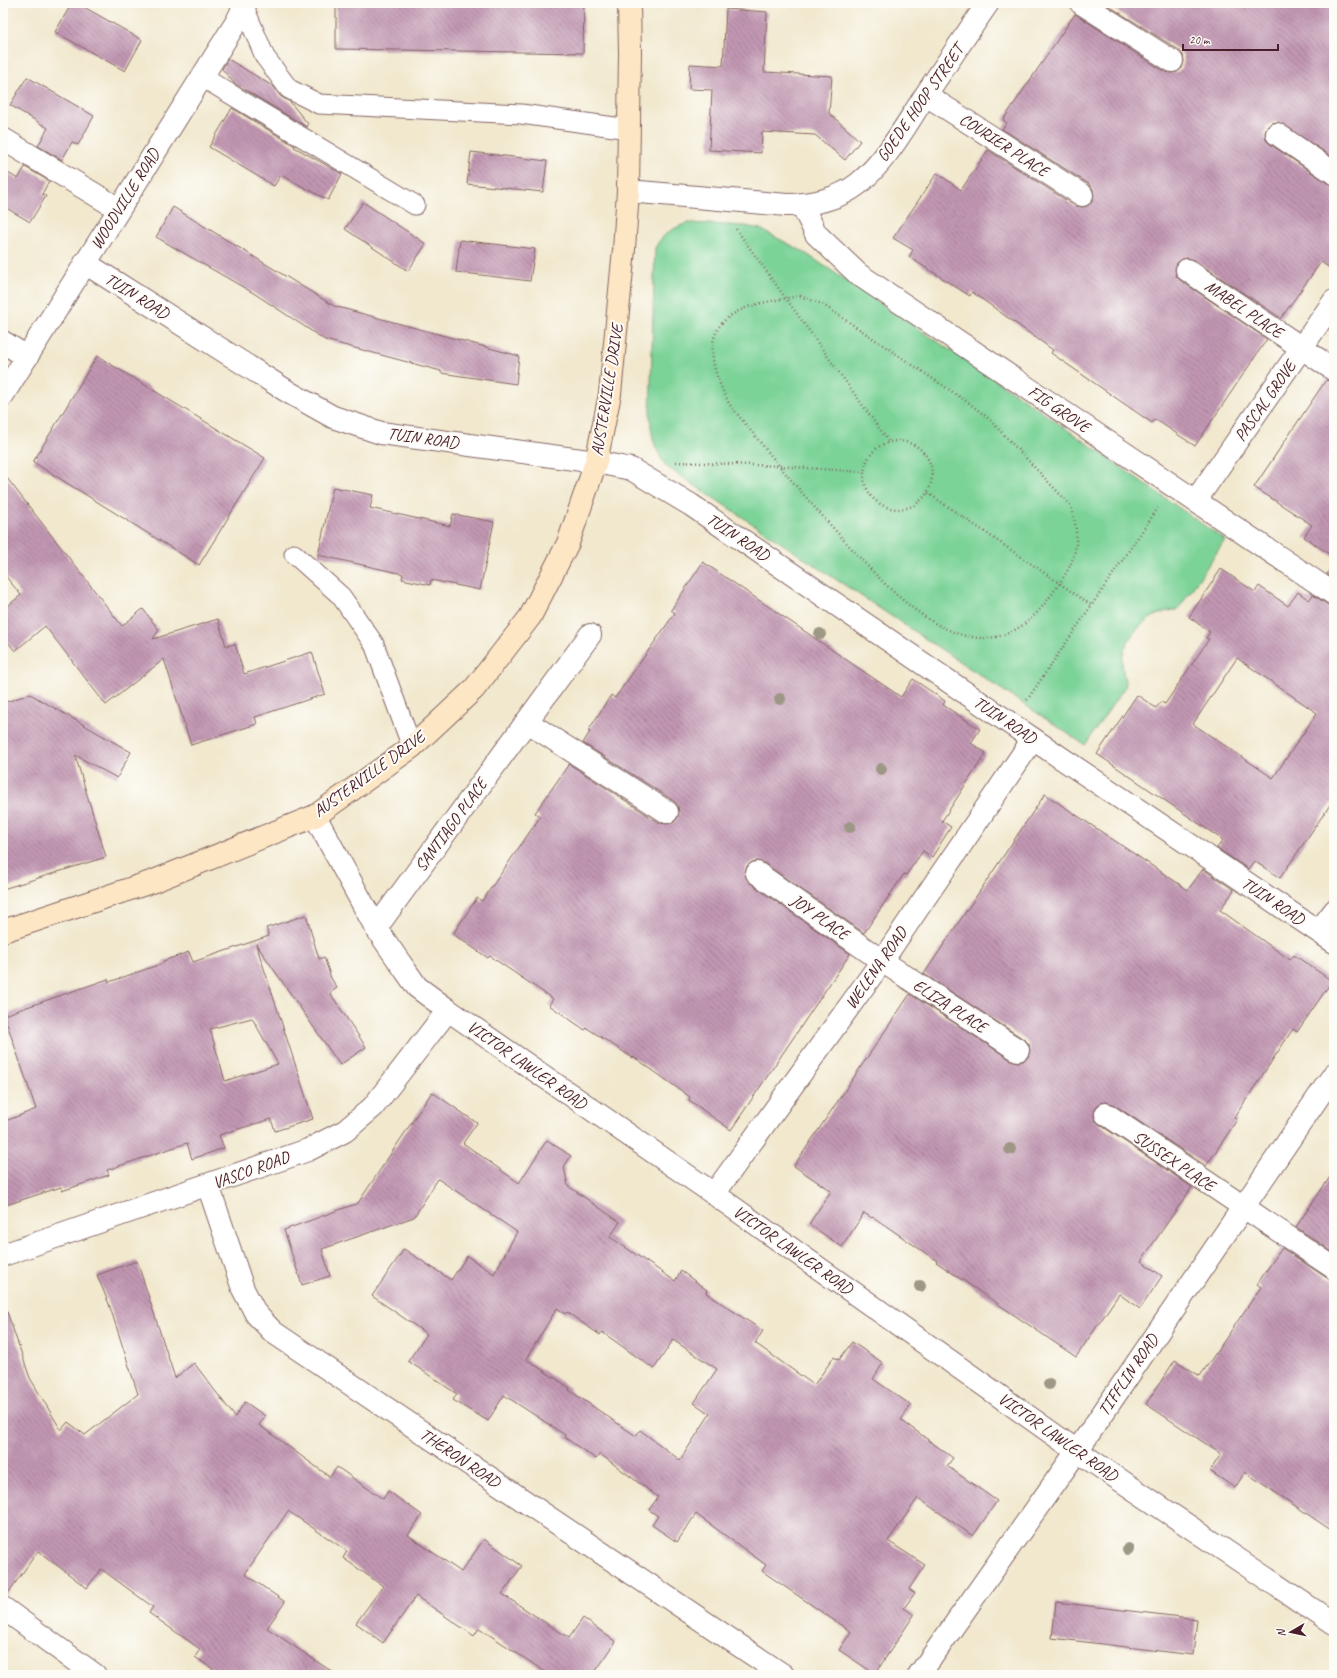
<svg xmlns="http://www.w3.org/2000/svg" width="1337" height="1678" font-family="Caveat,sans-serif">
<style>
.park{fill:#7cd398;stroke:#637962}
.building{fill:url(#building-back-hatch);fill-rule:evenodd}
.lines{fill:none;stroke-linecap:round;stroke-linejoin:round}
.lane-casing{stroke:#846564;stroke-width:21}
.street-casing{stroke:#846564;stroke-width:24}
.secondary-casing{stroke:#846564;stroke-width:24}
.path{stroke:#846564;stroke-width:2.5;stroke-dasharray:1 3;stroke-linecap:butt}
.lane{stroke:#fff;stroke-width:19}
.street{stroke:#fff;stroke-width:22}
.secondary{stroke:#fce6c4;stroke-width:22}
.tree{fill:#9d9786}
.labels{text-anchor:middle;dominant-baseline:central;stroke-width:4;stroke-linejoin:round;paint-order:stroke}
.street-label{font-size:17px;fill:#4a1f2b;stroke:#fdfcf7}
</style>
<defs>
<pattern id="building-back-hatch" width="6" height="6" patternUnits="userSpaceOnUse"><rect width="6" height="6" fill="#c196b2"/><path d="M-1 5l2 2M0 0l6 6M5-1l2 2" fill="none" stroke="#9f7a91"/></pattern>
</defs>
<rect width="100%" height="100%" fill="#fdfcf7"/>
<filter id="ink" filterUnits="userSpaceOnUse"><feTurbulence type="fractalNoise" baseFrequency=".025" numOctaves="2"/><feDisplacementMap in="SourceGraphic" scale="8" xChannelSelector="R" yChannelSelector="G"/><feConvolveMatrix kernelMatrix="1 2 1 2 8 2 1 2 1" color-interpolation-filters="sRGB"/></filter>
<filter id="wash" filterUnits="userSpaceOnUse"><feTurbulence type="fractalNoise" baseFrequency=".012" numOctaves="4" result="noise"/><feDisplacementMap in="SourceGraphic" scale="16" xChannelSelector="R" yChannelSelector="G"/><feGaussianBlur stdDeviation="0.9" result="paint"/><feColorMatrix in="noise" values="0 0 0 0 0 0 0 0 0 0 0 0 0 0 0 0 0 1.4 0 .05"/><feComposite in="paint" operator="in"/></filter>
<g filter="url(#wash)">
<rect width="100%" height="100%" fill="#f1e8ce"/>
<path class="park" d="M 688,223 L 746,226 L 760,229 L 802,251 L 1028,402 L 1225,540 L 1178,610 C 1152,610 1125,634 1122,660 C 1122,669 1124,677 1126,685 L 1085,745 L 667,467 C 653,448 652,437 650,415 L 655,248 C 663,233 673,228 688,223 Z"/>
<g id="blocks">
<g class="building">
<path d="M 72,3 L 77,3 L 142,40 L 125,71 L 55,32 Z"/>
<path d="M 336,3 L 584,3 L 583,53 L 336,49 Z"/>
<path d="M 1104,3 L 1334,3 L 1334,158 L 1278,122 L 1271,123 L 1267,127 L 1265,133 L 1266,140 L 1270,144 L 1327,183 L 1334,185 L 1334,271 L 1321,262 L 1281,318 L 1194,260 L 1188,258 L 1182,259 L 1177,263 L 1175,269 L 1176,276 L 1180,280 L 1267,339 L 1195,446 L 1155,419 L 1152,423 L 1051,353 L 1053,350 L 972,292 L 970,296 L 909,257 L 913,250 L 893,238 L 937,173 L 961,190 L 988,150 L 1075,206 L 1082,207 L 1087,206 L 1092,202 L 1094,195 L 1093,189 L 1089,184 L 1002,129 L 1007,123 L 1003,120 L 1075,14 L 1165,72 L 1172,73 L 1177,72 L 1182,68 L 1184,61 L 1183,55 L 1179,50 Z"/>
<path d="M 726,9 L 767,12 L 764,72 L 832,76 L 829,113 L 860,141 L 845,160 L 815,135 L 762,132 L 761,153 L 709,150 L 712,90 L 689,89 L 690,64 L 723,66 Z"/>
<path d="M 228,59 L 274,87 L 280,96 L 290,102 L 308,124 L 307,127 L 234,83 L 222,69 Z"/>
<path d="M 27,77 L 94,116 L 78,145 L 72,142 L 62,160 L 38,146 L 48,128 L 10,105 Z"/>
<path d="M 232,108 L 295,146 L 294,147 L 342,174 L 328,200 L 281,175 L 274,186 L 209,147 Z"/>
<path d="M 471,152 L 547,161 L 543,192 L 467,184 Z"/>
<path d="M 25,167 L 49,181 L 42,194 L 46,196 L 30,222 L 3,206 L 3,170 L 18,179 Z"/>
<path d="M 363,202 L 426,244 L 408,271 L 345,229 Z"/>
<path d="M 173,207 L 334,306 L 519,356 L 516,384 L 441,373 L 441,371 L 325,340 L 255,294 L 156,237 Z"/>
<path d="M 460,240 L 535,249 L 530,281 L 456,272 Z"/>
<path d="M 97,356 L 265,458 L 199,565 L 33,462 Z"/>
<path d="M 1326,380 L 1334,382 L 1334,557 L 1304,537 L 1312,525 L 1254,487 Z"/>
<path d="M 3,473 L 122,626 L 143,609 L 159,630 L 153,639 L 218,619 L 226,646 L 235,644 L 244,674 L 312,652 L 325,694 L 255,717 L 257,724 L 191,745 L 164,659 L 106,705 L 45,626 L 15,651 L 3,636 L 3,610 L 21,595 L 3,573 Z"/>
<path d="M 333,487 L 373,495 L 370,508 L 450,526 L 453,514 L 494,522 L 480,590 L 431,580 L 430,585 L 402,579 L 403,574 L 318,555 Z"/>
<path d="M 703,562 L 901,697 L 913,679 L 945,701 L 943,705 L 980,729 L 971,743 L 986,753 L 942,821 L 951,827 L 932,857 L 923,851 L 906,875 L 904,874 L 864,933 L 764,863 L 758,861 L 752,862 L 747,866 L 745,872 L 746,878 L 750,883 L 850,954 L 731,1130 L 689,1100 L 690,1097 L 634,1057 L 633,1058 L 587,1028 L 585,1030 L 549,1005 L 553,999 L 490,956 L 488,958 L 453,934 L 477,898 L 482,901 L 540,817 L 535,813 L 569,764 L 660,823 L 667,824 L 673,823 L 677,819 L 679,812 L 678,806 L 674,801 L 583,743 L 590,732 L 588,731 L 611,695 L 615,698 L 675,613 L 671,610 Z"/>
<path d="M 1334,564 L 1334,579 L 1327,574 Z"/>
<path d="M 1221,569 L 1255,592 L 1259,586 L 1288,606 L 1298,592 L 1309,600 L 1313,595 L 1327,604 L 1334,606 L 1334,799 L 1280,878 L 1254,861 L 1248,869 L 1217,848 L 1223,840 L 1097,754 L 1137,695 L 1156,708 L 1161,702 L 1165,704 L 1209,639 L 1206,638 L 1210,632 L 1189,617 ZM 1237,658 L 1317,713 L 1273,778 L 1193,724 Z"/>
<path d="M 30,694 L 131,752 L 117,778 L 75,755 L 106,857 L 3,889 L 3,703 Z"/>
<path d="M 1045,794 L 1188,890 L 1203,869 L 1234,890 L 1220,910 L 1290,960 L 1294,955 L 1332,981 L 1297,1032 L 1293,1029 L 1234,1118 L 1237,1120 L 1206,1166 L 1113,1104 L 1106,1102 L 1100,1103 L 1096,1107 L 1094,1114 L 1095,1120 L 1099,1124 L 1192,1187 L 1141,1261 L 1162,1276 L 1140,1309 L 1119,1294 L 1076,1357 L 936,1262 L 937,1261 L 873,1217 L 872,1218 L 864,1213 L 842,1247 L 809,1224 L 831,1191 L 794,1166 L 910,994 L 1011,1060 L 1018,1062 L 1023,1061 L 1028,1057 L 1030,1050 L 1029,1044 L 1025,1040 L 924,974 Z"/>
<path d="M 306,915 L 319,959 L 324,957 L 331,978 L 337,988 L 330,993 L 366,1047 L 340,1065 L 256,944 L 313,1119 L 275,1131 L 271,1119 L 219,1135 L 224,1148 L 192,1159 L 187,1143 L 107,1170 L 109,1175 L 62,1191 L 61,1187 L 3,1206 L 3,1122 L 36,1109 L 4,1015 L 108,979 L 109,982 L 164,963 L 163,961 L 189,952 L 193,962 L 269,936 L 266,928 ZM 252,1018 L 278,1064 L 225,1081 L 210,1029 Z"/>
<path d="M 432,1092 L 477,1123 L 463,1143 L 519,1183 L 547,1140 L 571,1156 L 564,1167 L 568,1186 L 620,1222 L 610,1237 L 675,1281 L 681,1271 L 707,1290 L 706,1293 L 763,1331 L 755,1343 L 814,1385 L 834,1357 L 839,1360 L 852,1342 L 883,1363 L 873,1379 L 911,1405 L 901,1420 L 953,1458 L 947,1466 L 997,1501 L 973,1536 L 918,1498 L 888,1541 L 925,1565 L 909,1589 L 915,1593 L 904,1608 L 914,1615 L 875,1674 L 839,1650 L 851,1632 L 762,1571 L 766,1565 L 696,1514 L 677,1542 L 652,1525 L 658,1516 L 649,1510 L 658,1497 L 600,1454 L 596,1459 L 564,1437 L 565,1435 L 504,1395 L 488,1421 L 453,1400 L 457,1394 L 408,1361 L 427,1334 L 372,1296 L 404,1249 L 451,1280 L 467,1256 L 494,1274 L 517,1232 L 480,1207 L 438,1179 L 414,1217 L 322,1249 L 330,1276 L 302,1285 L 284,1230 L 358,1203 ZM 557,1308 L 565,1314 L 567,1312 L 600,1335 L 602,1332 L 654,1369 L 673,1340 L 717,1369 L 694,1403 L 710,1414 L 680,1460 L 640,1430 L 636,1436 L 569,1390 L 570,1388 L 526,1359 Z"/>
<path d="M 1334,1171 L 1334,1253 L 1296,1227 Z"/>
<path d="M 1282,1248 L 1327,1278 L 1334,1280 L 1334,1532 L 1245,1472 L 1235,1488 L 1210,1471 L 1221,1454 L 1146,1404 L 1175,1360 L 1200,1376 L 1261,1287 L 1257,1284 Z"/>
<path d="M 137,1261 L 175,1378 L 194,1363 L 235,1417 L 245,1402 L 265,1416 L 259,1425 L 330,1477 L 337,1467 L 383,1499 L 388,1491 L 422,1515 L 408,1535 L 461,1572 L 484,1539 L 522,1566 L 502,1594 L 569,1638 L 583,1618 L 616,1642 L 593,1675 L 550,1675 L 479,1628 L 474,1636 L 416,1596 L 383,1643 L 356,1623 L 383,1586 L 343,1558 L 347,1551 L 288,1511 L 245,1574 L 285,1602 L 267,1628 L 337,1675 L 222,1675 L 195,1657 L 200,1649 L 149,1613 L 153,1607 L 101,1569 L 87,1588 L 38,1551 L 6,1596 L 3,1596 L 3,1313 L 7,1312 L 30,1378 L 61,1430 L 68,1422 L 85,1435 L 138,1394 L 109,1304 L 97,1275 Z"/>
<path d="M 1056,1602 L 1197,1619 L 1193,1655 L 1052,1638 Z"/>
</g>
</g>
</g>
<g filter="url(#ink)">
<use href="#blocks" fill-opacity="0" stroke="#846564" stroke-width="1"/>
<g class="lines">
<g class="lane-casing">
<g id="lane">
<path d="M 244,7 L 265,57 L 289,89 L 319,104 L 521,114 L 629,129"/>
<path d="M 202,77 L 415,205"/>
<path d="M 294,554 L 341,596 L 374,644 L 412,747"/>
<path d="M 1317,931 L 1334,909"/>
</g>
</g>
<g class="street-casing">
<g id="street">
<path d="M 1081,3 L 1172,61"/>
<path d="M 926,95 L 1082,195"/>
<path d="M 1277,134 L 1334,173"/>
<path d="M 3,139 L 119,209"/>
<path d="M 628,191 L 787,205 C 811,205 839,199 858,184 C 886,161 904,128 923,99 C 944,67 966,35 988,3"/>
<path d="M 802,205 L 816,234 L 858,274 L 1334,594"/>
<path d="M 85,263 L 290,393 L 333,417 L 381,433 L 596,462 L 631,469 L 691,505 L 1033,739 L 1334,942"/>
<path d="M 1187,270 L 1334,370"/>
<path d="M 3,342 L 27,357"/>
<path d="M 3,395 L 237,21 L 246,3"/>
<path d="M 1196,500 L 1334,301"/>
<path d="M 527,722 L 667,812"/>
<path d="M 315,816 L 376,928 L 396,957 L 417,987 L 448,1010 L 714,1194 L 1077,1451 L 1334,1624"/>
<path d="M 757,873 L 882,961 L 1018,1050"/>
<path d="M 376,928 L 590,635"/>
<path d="M 1106,1114 L 1334,1268"/>
<path d="M 208,1185 L 243,1289 L 256,1314 L 273,1332 L 783,1675"/>
<path d="M 714,1194 L 882,961 L 1033,739"/>
<path d="M 3,1255 L 308,1150 L 345,1131 L 373,1107 L 448,1010"/>
<path d="M 3,1608 L 95,1675"/>
<path d="M 919,1675 L 1077,1451 L 1334,1074"/>
</g>
</g>
<g class="secondary-casing">
<path id="secondary" d="M 3,931 L 154,881 L 315,816 L 412,747 L 474,689 L 530,617 L 568,543 L 596,462 L 610,394 L 624,249 L 628,191 L 630,53 L 629,3"/>
</g>
<g class="path">
<path d="M 736,229 L 889,442"/>
<path d="M 800,296 L 822,304 L 969,403 L 989,419 L 1071,506 C 1084,551 1072,567 1046,602 C 975,695 884,585 835,530 C 798,490 764,447 730,405 C 714,376 698,333 735,313 C 754,302 779,300 800,296 Z"/>
<circle cx="898" cy="475" r="34"/>
<path d="M 676,462 L 779,466 L 863,472"/>
<path d="M 928,493 L 1091,605"/>
<path d="M 1027,700 L 1158,508"/>
</g>
<use href="#lane" class="lane"/>
<use href="#street" class="street"/>
<use href="#secondary" class="secondary"/>
</g>
<g class="tree">
<circle cx="820" cy="634" r="6"/>
<circle cx="780" cy="699" r="6"/>
<circle cx="881" cy="769" r="6"/>
<circle cx="850" cy="827" r="6"/>
<circle cx="1010" cy="1149" r="6"/>
<circle cx="920" cy="1286" r="6"/>
<circle cx="1049" cy="1384" r="6"/>
<circle cx="1128" cy="1549" r="6"/>
</g>
</g>
<g class="labels">
<g class="street-label">
<text transform="translate(920 103) rotate(-55)">GOEDE HOOP STREET</text>
<text transform="translate(1004 145) rotate(33)">COURIER PLACE</text>
<text transform="translate(125 199) rotate(-58)">WOODVILLE ROAD</text>
<text transform="translate(137 296) rotate(32)">TUIN ROAD</text>
<text transform="translate(1244 309) rotate(34)">MABEL PLACE</text>
<text transform="translate(607 390) rotate(-81)">AUSTERVILLE DRIVE</text>
<text transform="translate(1265 401) rotate(-55)">PASCAL GROVE</text>
<text transform="translate(1059 409) rotate(34)">FIG GROVE</text>
<text transform="translate(423 438) rotate(8)">TUIN ROAD</text>
<text transform="translate(738 537) rotate(34)">TUIN ROAD</text>
<text transform="translate(1005 720) rotate(34)">TUIN ROAD</text>
<text transform="translate(369 774) rotate(-36)">AUSTERVILLE DRIVE</text>
<text transform="translate(451 825) rotate(-54)">SANTIAGO PLACE</text>
<text transform="translate(1273 901) rotate(34)">TUIN ROAD</text>
<text transform="translate(820 917) rotate(35)">JOY PLACE</text>
<text transform="translate(876 968) rotate(-55)">WELENA ROAD</text>
<text transform="translate(950 1006) rotate(33)">ELIZA PLACE</text>
<text transform="translate(527 1065) rotate(35)">VICTOR LAWLER ROAD</text>
<text transform="translate(1174 1161) rotate(34)">SUSSEX PLACE</text>
<text transform="translate(251 1170) rotate(-20)">VASCO ROAD</text>
<text transform="translate(793 1250) rotate(35)">VICTOR LAWLER ROAD</text>
<text transform="translate(1128 1375) rotate(-56)">TIFFLIN ROAD</text>
<text transform="translate(1058 1437) rotate(35)">VICTOR LAWLER ROAD</text>
<text transform="translate(460 1458) rotate(34)">THERON ROAD</text>
</g>
</g>
<rect width="1337" height="1678" fill="none" stroke="#fdfcf7" stroke-width="16"/>
<g transform="translate(1291 1632) rotate(261)" stroke="#fdfcf7" stroke-width="3" paint-order="stroke">
<path d="M0-3L7 15L0 10L-7 15Z" fill="#4a1f2b"/>
<text y="-6" font-size="11" font-weight="bold" text-anchor="middle" fill="#4a1f2b">N</text>
</g>
<path d="M1183 44v6h95v-6" fill="none" stroke="#4a1f2b" stroke-width="2"/>
<text x="1189" y="44" font-size="12" fill="#4a1f2b" stroke="#fdfcf7" stroke-width="3" paint-order="stroke">20 m</text>
</svg>
